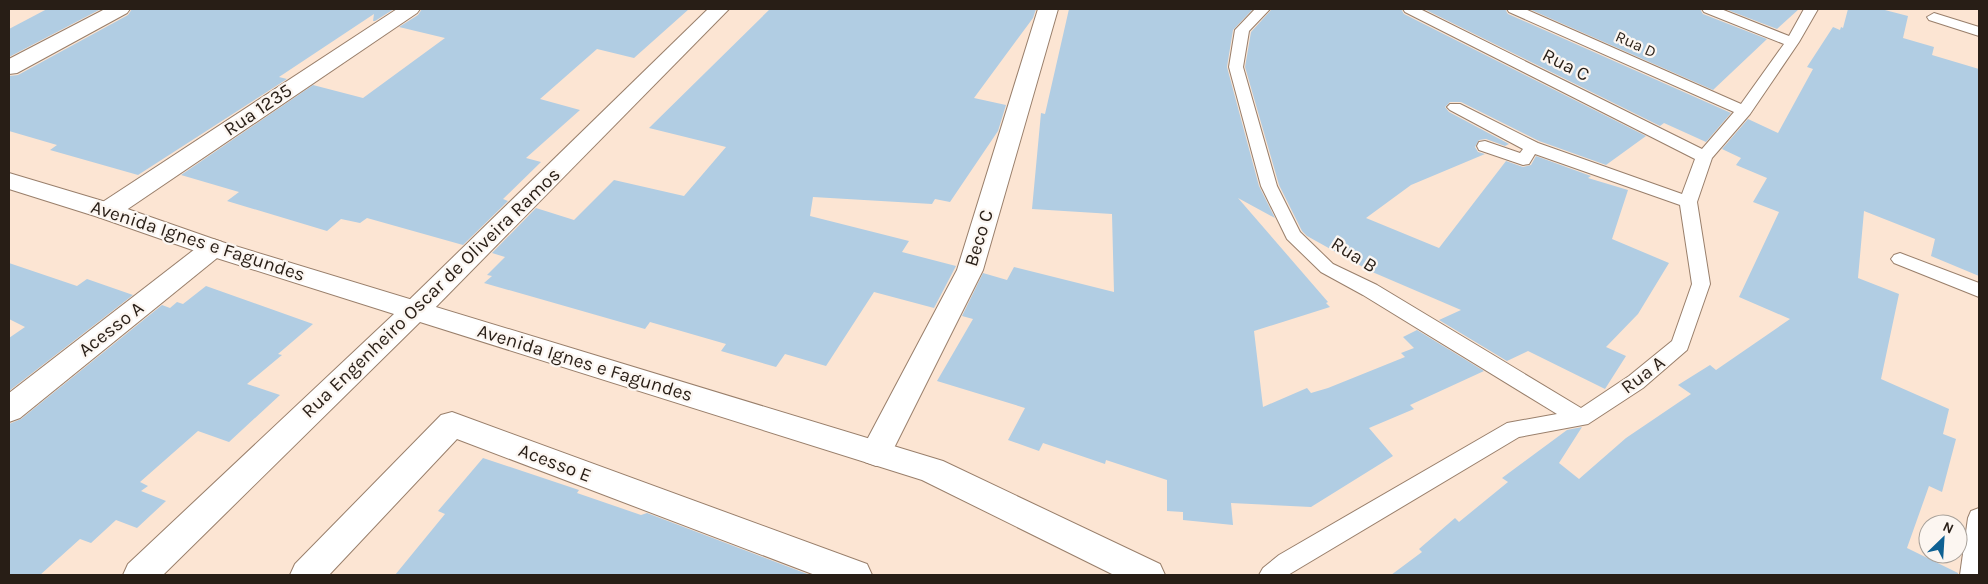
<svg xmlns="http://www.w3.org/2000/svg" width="1988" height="584" font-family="Karla,sans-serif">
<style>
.building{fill:#b1cde3}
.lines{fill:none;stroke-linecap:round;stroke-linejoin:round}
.lane-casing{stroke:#997f6b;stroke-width:2}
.street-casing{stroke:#997f6b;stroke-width:2}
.secondary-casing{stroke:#997f6b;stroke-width:2}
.lane{fill:#fff;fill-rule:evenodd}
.street{fill:#fff;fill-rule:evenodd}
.secondary{fill:#fff;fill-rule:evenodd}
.labels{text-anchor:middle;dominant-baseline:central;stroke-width:4.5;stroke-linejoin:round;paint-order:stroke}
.far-street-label{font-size:16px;fill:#281e16;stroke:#fcf6f1}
.street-label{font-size:19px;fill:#281e16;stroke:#fcf6f1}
</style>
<rect width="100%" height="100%" fill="#fce5d3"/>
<g class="building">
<path d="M 47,9 L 101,9 L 9,57 L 9,29 Z"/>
<path d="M 132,9 L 158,10 L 161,9 L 394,9 L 375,21 L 373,21 L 374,14 L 279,77 L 287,79 L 138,175 L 50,150 L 57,145 L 9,131 L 9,76 L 18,75 L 128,15 Z"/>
<path d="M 422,9 L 689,9 L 634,58 L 597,49 L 540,99 L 580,110 L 526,158 L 541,162 L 503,199 L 508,201 L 463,245 L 367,218 L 360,223 L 341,219 L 327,231 L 227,201 L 239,192 L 181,175 L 313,85 L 363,98 L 445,38 L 399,27 L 418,15 Z"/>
<path d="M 770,9 L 1036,9 L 1033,18 L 974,98 L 1006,105 L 998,131 L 950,202 L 935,199 L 932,204 L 813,197 L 810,216 L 909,241 L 902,252 L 956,266 L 934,308 L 874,292 L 826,366 L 785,354 L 776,367 L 721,351 L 726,344 L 650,322 L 645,329 L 484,283 L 492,276 L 487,275 L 505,257 L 492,253 L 536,208 L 574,220 L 614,180 L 684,196 L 726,147 L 649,128 Z"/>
<path d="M 1069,9 L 1253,9 L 1233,30 L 1227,67 L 1259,186 L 1275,218 L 1238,198 L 1328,302 L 1326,303 L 1330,307 L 1254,331 L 1263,407 L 1307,388 L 1311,393 L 1328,388 L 1405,357 L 1401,353 L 1414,348 L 1403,337 L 1417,330 L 1484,371 L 1410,405 L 1414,409 L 1369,428 L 1393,456 L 1311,507 L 1231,503 L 1233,525 L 1183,520 L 1183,512 L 1167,511 L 1167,480 L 1106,460 L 1105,464 L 1043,443 L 1039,451 L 1008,440 L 1025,408 L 937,381 L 973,319 L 962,316 L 983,273 L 1007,280 L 1014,267 L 1114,292 L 1112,214 L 1032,209 L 1041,113 L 1045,114 Z"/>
<path d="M 1272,9 L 1401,9 L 1404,14 L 1646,136 L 1606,165 L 1539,141 L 1461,102 L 1450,102 L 1445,107 L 1449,112 L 1509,144 L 1505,146 L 1486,139 L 1479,140 L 1475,147 L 1478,152 L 1485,154 L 1411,185 L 1366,218 L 1439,248 L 1506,161 L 1523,167 L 1531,165 L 1536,156 L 1591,176 L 1588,178 L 1628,190 L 1612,239 L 1669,263 L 1638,314 L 1606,347 L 1626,356 L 1605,389 L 1528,351 L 1507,361 L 1439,320 L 1461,310 L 1370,271 L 1307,236 L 1302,231 L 1279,185 L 1245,67 L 1251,32 Z"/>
<path d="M 1424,9 L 1505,9 L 1508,14 L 1731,113 L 1706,142 L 1664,123 L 1660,126 Z"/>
<path d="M 1529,9 L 1700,9 L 1703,14 L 1767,39 L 1713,90 Z"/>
<path d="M 1725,9 L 1799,9 L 1777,29 Z"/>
<path d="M 1848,9 L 1881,9 L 1908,16 L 1903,38 L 1934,47 L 1932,55 L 1979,69 L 1979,276 L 1931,256 L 1935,239 L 1864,211 L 1858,278 L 1899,294 L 1881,379 L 1949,409 L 1943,434 L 1956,439 L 1942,492 L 1929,486 L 1907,548 L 1958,573 L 1958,575 L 1391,575 L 1422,552 L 1419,549 L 1455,518 L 1459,522 L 1508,482 L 1502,478 L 1567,430 L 1582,427 L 1559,463 L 1579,479 L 1626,438 L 1691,394 L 1678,385 L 1710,365 L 1716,370 L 1790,319 L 1739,297 L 1779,212 L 1753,202 L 1767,178 L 1736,165 L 1741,158 L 1722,149 L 1748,119 L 1778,133 L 1813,69 L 1807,67 L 1833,27 L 1840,30 L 1841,27 L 1843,28 Z"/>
<path d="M 9,263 L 77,286 L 87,279 L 133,295 L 9,391 L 9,338 L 25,327 L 9,319 Z"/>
<path d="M 206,286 L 313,324 L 278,354 L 282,355 L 247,384 L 280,395 L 229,442 L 198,431 L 140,482 L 148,486 L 141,491 L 166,501 L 137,528 L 116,520 L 91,543 L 80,539 L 40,575 L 9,575 L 9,424 L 21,419 L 162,305 L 170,308 L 177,302 L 183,304 Z"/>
<path d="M 483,458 L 579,490 L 577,493 L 641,515 L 647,513 L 810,575 L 395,575 L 445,514 L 438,511 Z"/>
</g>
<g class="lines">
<g class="lane-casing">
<g id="lane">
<path d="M 1255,9 L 1270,9 L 1249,31 L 1243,67 L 1277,186 L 1300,232 L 1333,264 L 1377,285 L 1581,408 L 1629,376 L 1672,341 L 1692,284 L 1680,205 L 1535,154 L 1529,164 L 1523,165 L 1479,150 L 1477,146 L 1479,142 L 1485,141 L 1520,153 L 1523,149 L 1450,110 L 1447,107 L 1450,104 L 1460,104 L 1538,143 L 1682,194 L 1695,159 L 1405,12 L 1403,9 L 1420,9 L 1702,149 L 1734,112 L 1509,12 L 1507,9 L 1525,9 L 1741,104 L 1784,44 L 1704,12 L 1702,9 L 1721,9 L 1789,36 L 1804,9 L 1818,9 L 1799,42 L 1750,114 L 1712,158 L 1697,202 L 1710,284 L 1687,350 L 1643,388 L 1588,424 L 1519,437 L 1288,575 L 1259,575 L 1263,568 L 1279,555 L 1507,423 L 1557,414 L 1363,295 L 1321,272 L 1287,239 L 1261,186 L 1229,67 L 1235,30 Z"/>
<path d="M 1934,13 L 1979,27 L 1979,36 L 1929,20 L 1927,17 Z"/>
<path d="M 1900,253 L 1979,283 L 1979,297 L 1894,263 L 1891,259 L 1894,255 Z"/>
<path d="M 1979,508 L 1979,575 L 1960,575 L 1968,518 L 1971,511 Z"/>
</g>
</g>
<g class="street-casing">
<g id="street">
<path d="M 105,9 L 130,9 L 127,13 L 17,73 L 9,74 L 9,59 Z"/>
<path d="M 397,9 L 420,9 L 417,13 L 116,217 L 107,219 L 98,217 L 94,211 L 98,205 Z"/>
<path d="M 708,9 L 729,9 L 426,317 L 416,320 L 406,317 L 402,310 L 406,303 Z"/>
<path d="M 1038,9 L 1058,9 L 983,270 L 887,462 L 876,466 L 865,462 L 860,453 L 957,270 Z"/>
<path d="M 213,239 L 222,242 L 226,248 L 222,254 L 20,418 L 9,422 L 9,393 L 204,242 Z"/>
<path d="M 452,412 L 867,564 L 872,575 L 815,575 L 457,439 L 329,575 L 290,575 L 295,564 L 441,415 Z"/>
</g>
</g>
<g class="secondary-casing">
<path id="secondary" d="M 9,173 L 116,205 L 222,242 L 943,461 L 1160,564 L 1165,575 L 1114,575 L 922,480 L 420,322 L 163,575 L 123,575 L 128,564 L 394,314 L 204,254 L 98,217 L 9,189 Z"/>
</g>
<use href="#lane" class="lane"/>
<use href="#street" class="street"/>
<use href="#secondary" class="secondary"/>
</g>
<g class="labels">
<g class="far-street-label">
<text transform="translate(1636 44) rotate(24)">Rua D</text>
</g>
<g class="street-label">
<text transform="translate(1566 65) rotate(27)">Rua C</text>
<text transform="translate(258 110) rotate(-34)">Rua 1235</text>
<text transform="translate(979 238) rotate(-73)">Beco C</text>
<text transform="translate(198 241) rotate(18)">Avenida Ignes e Fagundes</text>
<text transform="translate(1354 255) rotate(32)">Rua B</text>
<text transform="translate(431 293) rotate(-44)">Rua Engenheiro Oscar de Oliveira Ramos</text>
<text transform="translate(111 329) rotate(-38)">Acesso A</text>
<text transform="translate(585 363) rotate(17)">Avenida Ignes e Fagundes</text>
<text transform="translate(1643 375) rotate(-37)">Rua A</text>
<text transform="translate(555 463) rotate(21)">Acesso E</text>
</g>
</g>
<rect width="1988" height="584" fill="none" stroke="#281e16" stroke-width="20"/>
<g transform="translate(1943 539) rotate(25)"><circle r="24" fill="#fcf6f1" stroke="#a7a099"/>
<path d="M0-4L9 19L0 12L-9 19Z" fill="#0f6193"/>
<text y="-8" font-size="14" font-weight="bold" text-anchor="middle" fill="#281e16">N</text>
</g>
</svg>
